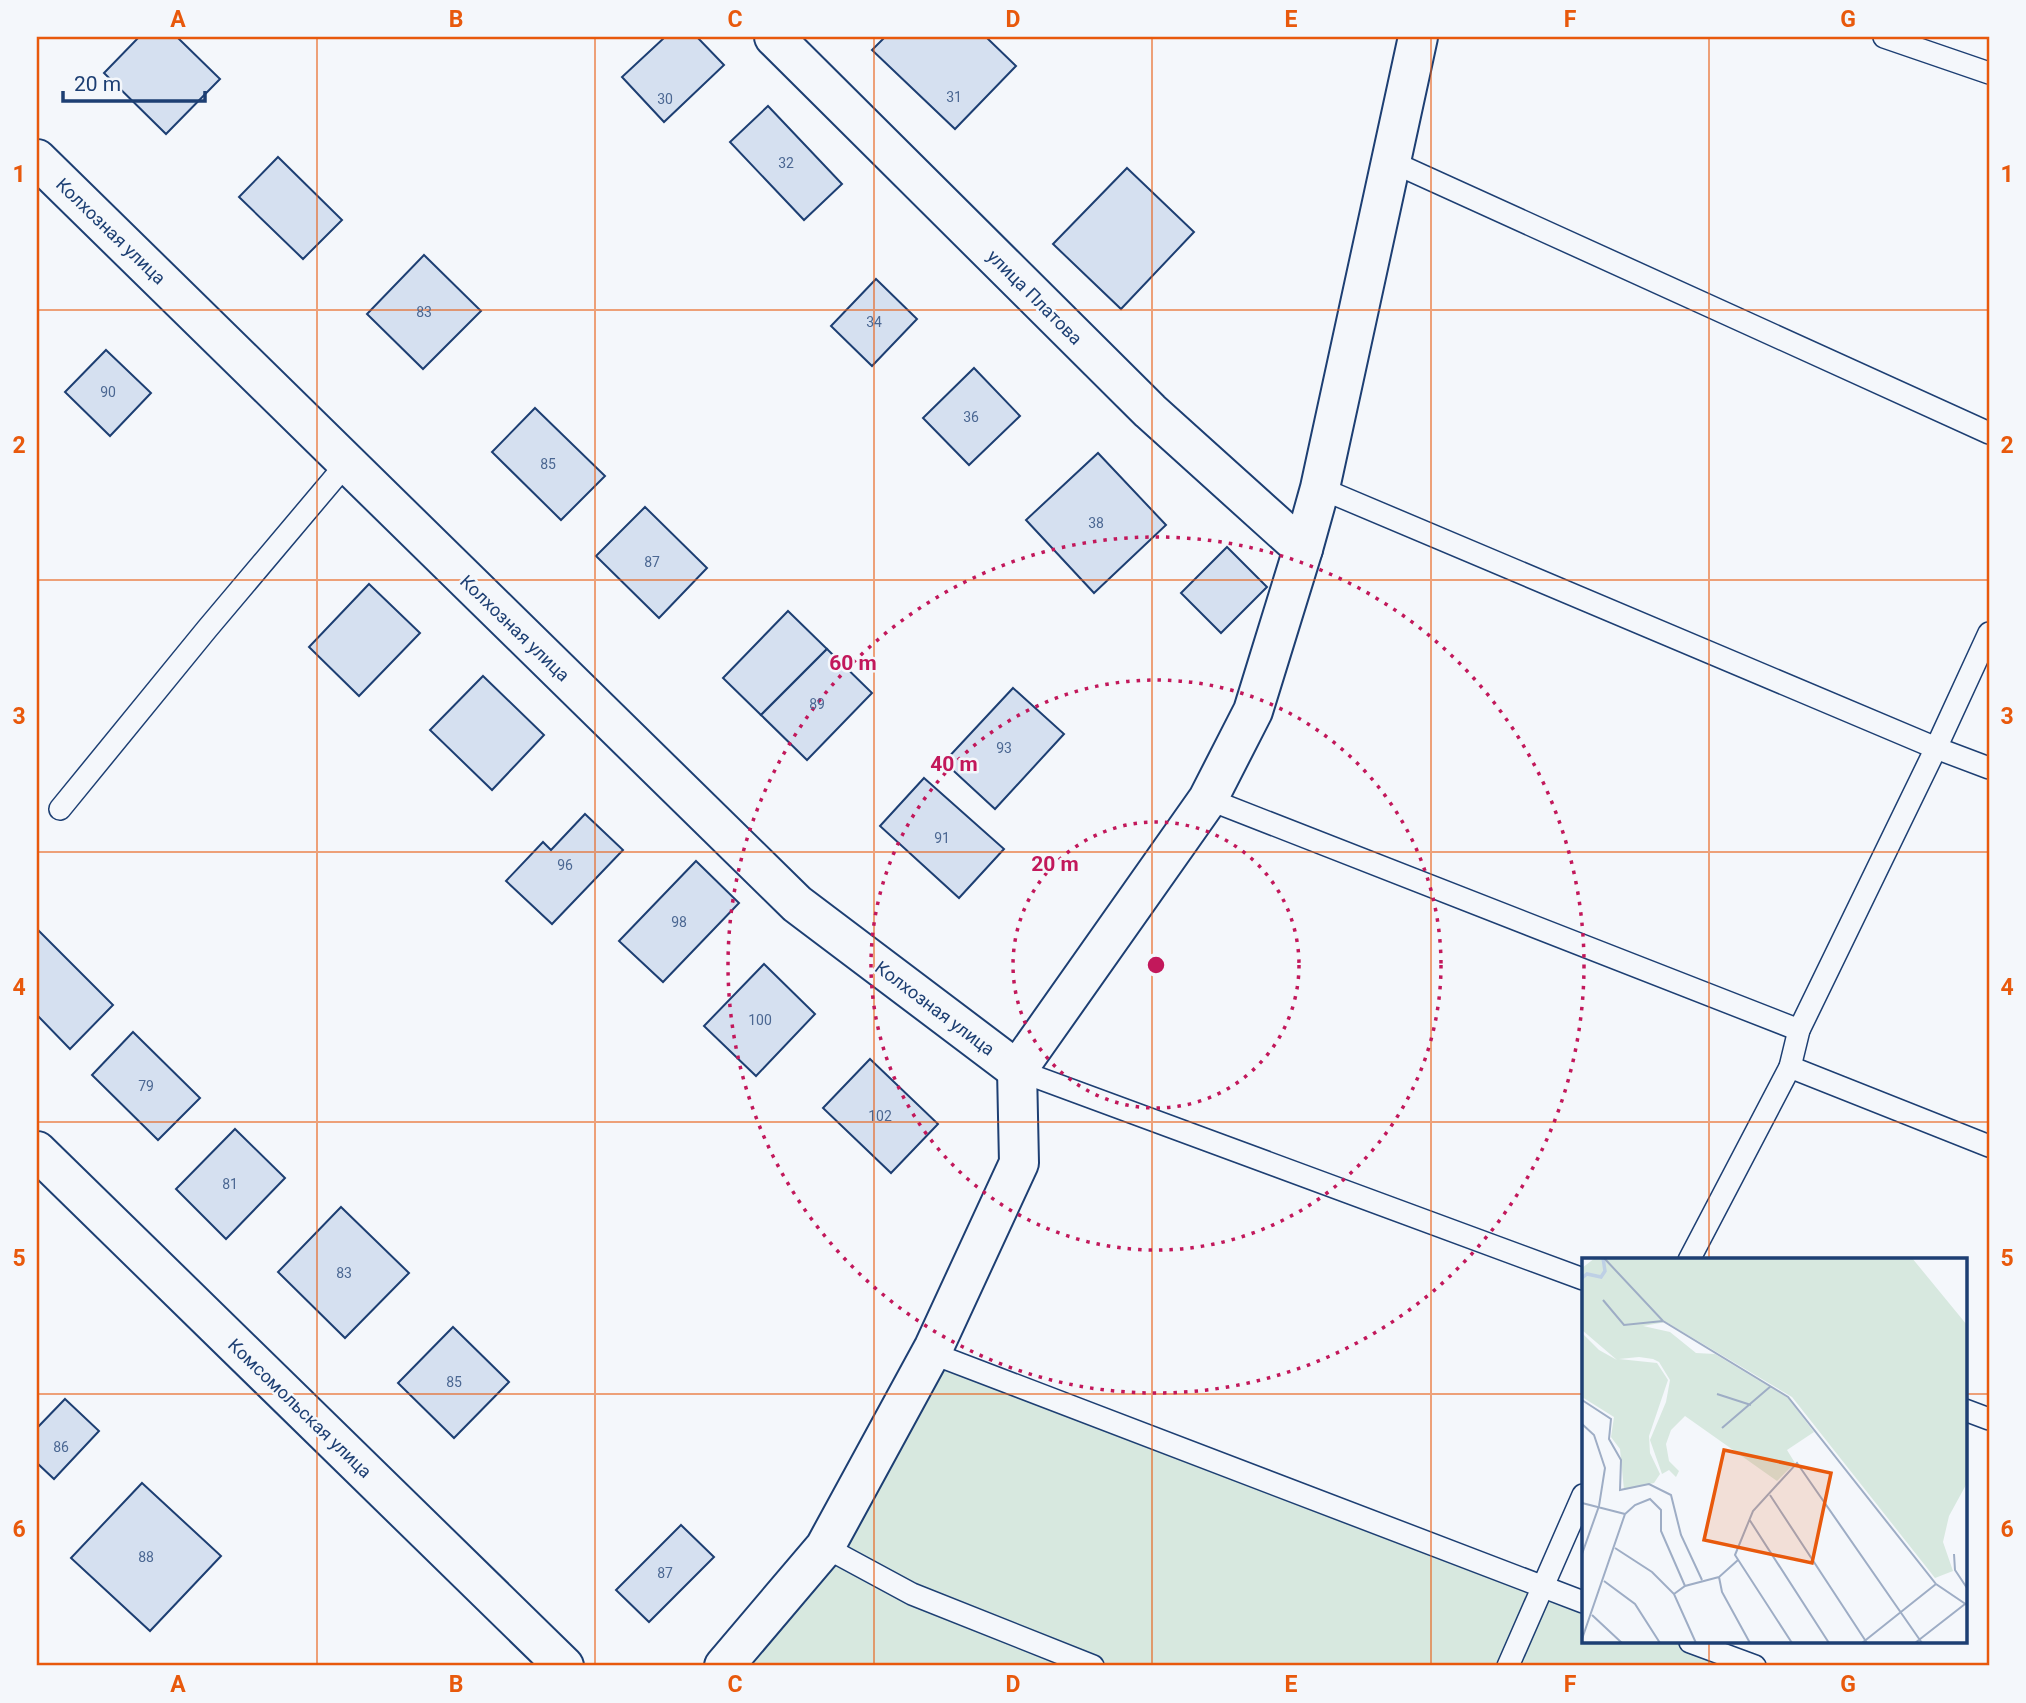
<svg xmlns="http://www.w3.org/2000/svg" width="2026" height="1703" font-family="Roboto,sans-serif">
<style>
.green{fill:#d7e8df;stroke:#687fa3;stroke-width:2}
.building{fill:#d5e0f0;stroke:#1d3f73;stroke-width:2}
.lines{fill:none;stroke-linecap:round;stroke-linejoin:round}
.service-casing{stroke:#1d3f73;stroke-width:24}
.minor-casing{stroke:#1d3f73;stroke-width:42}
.service{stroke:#f4f7fb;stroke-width:21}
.minor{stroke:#f4f7fb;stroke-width:38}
.grid{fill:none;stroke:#e8590c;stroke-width:2;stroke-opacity:0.55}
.ring{fill:none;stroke:#c2185b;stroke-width:3.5;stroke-dasharray:3.5 7}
.labels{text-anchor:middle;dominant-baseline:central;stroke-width:5;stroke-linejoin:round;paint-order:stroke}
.number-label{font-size:14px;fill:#4b6792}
.street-label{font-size:18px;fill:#1d3f73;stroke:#f4f7fb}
.inset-river{fill:none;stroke:#bed0e5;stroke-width:3.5}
.inset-road{fill:none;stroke:#9eadc5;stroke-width:2}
.view{fill:#e8590c;fill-opacity:0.15;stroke:#e8590c;stroke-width:3.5}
.inset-edge{fill:none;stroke:#1d3f73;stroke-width:3.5}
.centre{fill:#c2185b;stroke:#f4f7fb;stroke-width:3.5}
.ring-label{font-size:21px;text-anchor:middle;font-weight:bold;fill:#c2185b;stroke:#f4f7fb;stroke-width:5;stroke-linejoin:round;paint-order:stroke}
.neatline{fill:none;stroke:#e8590c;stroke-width:2.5}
.grid-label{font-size:23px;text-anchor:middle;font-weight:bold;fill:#e8590c}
</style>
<rect width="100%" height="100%" fill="#f4f7fb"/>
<path class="green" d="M 947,1359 L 1583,1602 L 1583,1642 L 1690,1642 L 1755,1666 L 748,1666 Z"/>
<g class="building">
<path d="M 139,37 L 177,37 L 220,79 L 166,134 L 104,73 Z"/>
<path d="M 665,37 L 697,37 L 724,65 L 664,122 L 622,77 Z"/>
<path d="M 885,37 L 986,37 L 1016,66 L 955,129 L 872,50 Z"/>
<path d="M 768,106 L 842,184 L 804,220 L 730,142 Z"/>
<path d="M 278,157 L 342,220 L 303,259 L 239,197 Z"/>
<path d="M 1127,168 L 1194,232 L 1121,309 L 1053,244 Z"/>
<path d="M 424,255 L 481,311 L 423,369 L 367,314 Z"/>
<path d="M 876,279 L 917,319 L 872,366 L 831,326 Z"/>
<path d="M 106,350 L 151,393 L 110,436 L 65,392 Z"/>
<path d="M 974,368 L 1020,416 L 969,465 L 923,418 Z"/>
<path d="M 535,408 L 605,476 L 561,520 L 492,452 Z"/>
<path d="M 1098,453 L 1166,525 L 1094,593 L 1026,520 Z"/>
<path d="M 645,507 L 707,568 L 659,618 L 596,556 Z"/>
<path d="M 1227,547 L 1267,587 L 1221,633 L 1181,593 Z"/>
<path d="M 369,584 L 420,633 L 359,696 L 309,647 Z"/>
<path d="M 788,611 L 827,649 L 761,715 L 723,678 Z"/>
<path d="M 827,649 L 872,693 L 807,760 L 761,715 Z"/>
<path d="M 483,676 L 544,735 L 492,790 L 430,730 Z"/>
<path d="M 1013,688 L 1064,734 L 995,809 L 944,762 Z"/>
<path d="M 924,778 L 1004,849 L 959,898 L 880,826 Z"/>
<path d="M 585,814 L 623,850 L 552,924 L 506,881 L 543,842 L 551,850 Z"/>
<path d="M 696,861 L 739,903 L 663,982 L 619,941 Z"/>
<path d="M 37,929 L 113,1005 L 70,1049 L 37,1015 Z"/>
<path d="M 764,964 L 815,1014 L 756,1076 L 704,1026 Z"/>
<path d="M 133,1032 L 200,1098 L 158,1140 L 92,1075 Z"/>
<path d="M 870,1059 L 938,1124 L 891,1173 L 823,1108 Z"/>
<path d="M 235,1129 L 285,1178 L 226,1239 L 176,1189 Z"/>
<path d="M 341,1207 L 409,1273 L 345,1338 L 278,1272 Z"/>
<path d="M 453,1327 L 509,1382 L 454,1438 L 398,1383 Z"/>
<path d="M 65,1399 L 99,1431 L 54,1479 L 37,1463 L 37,1428 Z"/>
<path d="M 142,1483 L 221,1556 L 150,1631 L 71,1558 Z"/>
<path d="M 681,1525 L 714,1557 L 649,1622 L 616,1590 Z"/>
</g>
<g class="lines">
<g class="service-casing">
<g id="service">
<path d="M 1884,37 L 1989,73"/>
<path d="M 1390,161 L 1989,433"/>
<path d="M 1320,488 L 1936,748 L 1989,768"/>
<path d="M 1208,799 L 1799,1030"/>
<path d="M 60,809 L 207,629 L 347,463"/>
<path d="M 1790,1067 L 1989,1146"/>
<path d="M 1017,1070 L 1583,1279"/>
<path d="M 1689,1260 L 1790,1067 L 1799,1030 L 1936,748 L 1989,633"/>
<path d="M 947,1359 L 1583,1602"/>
<path d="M 1965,1410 L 1989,1419"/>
<path d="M 825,1547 L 912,1594 L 1093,1666"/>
<path d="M 1690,1642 L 1755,1666"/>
<path d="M 1508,1666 L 1583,1495"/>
</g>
</g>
<g class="minor-casing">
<g id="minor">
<path d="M 774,37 L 1150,411 L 1303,549"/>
<path d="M 37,159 L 797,904 L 1017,1070"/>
<path d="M 37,1151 L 564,1666"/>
<path d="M 724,1666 L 825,1547 L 934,1347 L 1019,1163 L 1017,1070 L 1208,799 L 1253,711 L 1303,549 L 1320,488 L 1418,37"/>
</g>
</g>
<use href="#service" class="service"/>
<use href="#minor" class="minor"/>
</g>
<path class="grid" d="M 317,37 L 317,1666M 595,37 L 595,1666M 874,37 L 874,1666M 1152,37 L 1152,1666M 1431,37 L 1431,1666M 1709,37 L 1709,1260M 37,310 L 1989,310M 37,580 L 1989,580M 37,852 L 1989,852M 37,1122 L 1989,1122M 37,1394 L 1583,1394M 1965,1394 L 1989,1394M 1709,1642 L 1709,1666"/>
<g class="ring">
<circle cx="1156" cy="965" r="143"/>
<circle cx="1156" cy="965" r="285"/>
<circle cx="1156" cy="965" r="428"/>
</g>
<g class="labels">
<g class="number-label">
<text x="954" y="97">31</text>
<text x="665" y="99">30</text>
<text x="786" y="163">32</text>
<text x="424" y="312">83</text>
<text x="874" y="322">34</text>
<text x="108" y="392">90</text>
<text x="971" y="417">36</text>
<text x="548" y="464">85</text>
<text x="1096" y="523">38</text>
<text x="652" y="562">87</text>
<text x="817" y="704">89</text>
<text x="1004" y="748">93</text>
<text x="942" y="838">91</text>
<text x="565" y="865">96</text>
<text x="679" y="922">98</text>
<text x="760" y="1020">100</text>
<text x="146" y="1086">79</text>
<text x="880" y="1116">102</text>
<text x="230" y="1184">81</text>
<text x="344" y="1273">83</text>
<text x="454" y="1382">85</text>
<text x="61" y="1447">86</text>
<text x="146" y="1557">88</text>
<text x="665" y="1573">87</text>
</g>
<g class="street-label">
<text transform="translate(111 231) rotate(44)">Колхозная улица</text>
<text transform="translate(1035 297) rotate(45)">улица Платова</text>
<text transform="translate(515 628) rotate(44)">Колхозная улица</text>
<text transform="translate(935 1008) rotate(37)">Колхозная улица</text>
<text transform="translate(300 1408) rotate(44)">Комсомольская улица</text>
</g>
</g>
<g transform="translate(1582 1258)">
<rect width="385" height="385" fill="#f4f7fb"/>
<path d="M 13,0 L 330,0 L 385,67 L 385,225 L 367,258 L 361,284 L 371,313 L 353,320 L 210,139 L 84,64 L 61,68 L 88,74 L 114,95 L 133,96 L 206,140 L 232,174 L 205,192 L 213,205 L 195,223 L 103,158 L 89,172 L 84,186 L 87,203 L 97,213 L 94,219 L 87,212 L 80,216 L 68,182 L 84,144 L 88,122 L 77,104 L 71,101 L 57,99 L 37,101 L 75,105 L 86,122 L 67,178 L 68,195 L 78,216 L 72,225 L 42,232 L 38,191 L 29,179 L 32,159 L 0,139 L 0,75 L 17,92 L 35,102 L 0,72 L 0,10 Z" fill="#d7e8df"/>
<path class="inset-river" d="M 0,20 L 5,16 L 19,19 L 23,13 L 21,0"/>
<path class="inset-road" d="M 22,0 L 81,63 L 206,139 L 354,326 L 385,347M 21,42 L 42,67 L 81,63M 135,136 L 169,147M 0,142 L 29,161 L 27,181 L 39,202 L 38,232 L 67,226 L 89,237 L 99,277 L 120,322M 0,166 L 12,177 L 23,210 L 17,248 L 0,296M 140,170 L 189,128M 188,237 L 285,385M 0,245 L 43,256M 167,261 L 247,385M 33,290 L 70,314 L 92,336 L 114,385M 372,296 L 373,312 L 385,330M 156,302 L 137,319 L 140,334 L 168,385M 22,323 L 53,346 L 78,385M 92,336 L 103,328 L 137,319M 10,357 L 40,385M 0,381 L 43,256 L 53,247 L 68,241 L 79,252 L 79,273 L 103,328M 210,385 L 153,297 L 171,253 L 215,205 L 340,385M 280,385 L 354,326M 333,385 L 383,346"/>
<path class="view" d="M 142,192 L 249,215 L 230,305 L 122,282 Z"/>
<rect width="385" height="385" class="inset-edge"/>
</g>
<circle cx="1156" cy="965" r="10" class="centre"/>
<g class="ring-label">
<text x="853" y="670">60 m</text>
<text x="954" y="771">40 m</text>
<text x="1055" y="871">20 m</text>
</g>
<rect width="2026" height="1703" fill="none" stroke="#f4f7fb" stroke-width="77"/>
<path d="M63 91v10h142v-10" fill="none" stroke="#1d3f73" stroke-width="3.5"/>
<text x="74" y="91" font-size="21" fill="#1d3f73" stroke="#f4f7fb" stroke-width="5" paint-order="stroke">20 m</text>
<rect x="38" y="38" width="1950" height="1626" class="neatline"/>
<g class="grid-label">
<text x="178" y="27">A</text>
<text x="456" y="27">B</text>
<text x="735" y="27">C</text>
<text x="1013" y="27">D</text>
<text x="1291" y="27">E</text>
<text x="1570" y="27">F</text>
<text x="1848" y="27">G</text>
<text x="19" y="182">1</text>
<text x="2007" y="182">1</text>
<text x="19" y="453">2</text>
<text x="2007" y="453">2</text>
<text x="19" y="724">3</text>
<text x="2007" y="724">3</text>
<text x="19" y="995">4</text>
<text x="2007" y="995">4</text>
<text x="19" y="1266">5</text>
<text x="2007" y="1266">5</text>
<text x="19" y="1537">6</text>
<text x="2007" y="1537">6</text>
<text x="178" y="1692">A</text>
<text x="456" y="1692">B</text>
<text x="735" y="1692">C</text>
<text x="1013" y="1692">D</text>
<text x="1291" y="1692">E</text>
<text x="1570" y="1692">F</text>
<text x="1848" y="1692">G</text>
</g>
</svg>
